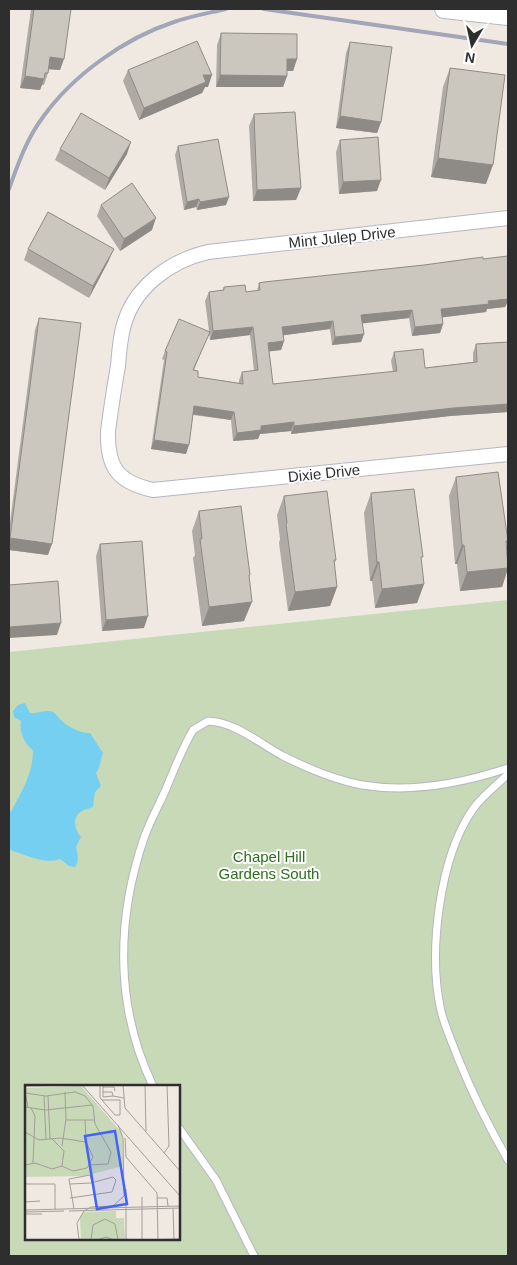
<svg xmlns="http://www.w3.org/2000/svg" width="517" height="1265" font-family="Helvetica,sans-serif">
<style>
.cemetery{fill:#c8d9b8;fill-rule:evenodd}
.water{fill:#75cff0}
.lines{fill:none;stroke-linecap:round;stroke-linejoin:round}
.service-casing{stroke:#b4b7c1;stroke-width:9}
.minor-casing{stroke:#b4b7c1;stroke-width:16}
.tertiary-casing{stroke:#b4b7c1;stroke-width:20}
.service{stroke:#fff;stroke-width:7}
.minor{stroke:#fff;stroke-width:14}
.tertiary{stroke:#fff;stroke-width:18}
.rail{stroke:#a3a6b8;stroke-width:4}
.wall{fill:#afaba4;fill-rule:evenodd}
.shaded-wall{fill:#8e8b86}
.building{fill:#cbc7bf;stroke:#8e8b86}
.labels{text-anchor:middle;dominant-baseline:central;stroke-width:4;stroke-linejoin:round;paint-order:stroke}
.street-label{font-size:15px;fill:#2e2e2e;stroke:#fff}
.park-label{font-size:15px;fill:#2c6e1b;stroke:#fff}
.inset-road{fill:none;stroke:#a29e99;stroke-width:1}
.view{fill:#4264fb;fill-opacity:0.15;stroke:#4264fb;stroke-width:2.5}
.inset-edge{fill:none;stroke:#2e2e2e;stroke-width:2.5}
</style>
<rect width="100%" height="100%" fill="#efe9e1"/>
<path class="cemetery" d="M 508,600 L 508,1256 L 9,1256 L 9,652 ZM 26,1086 L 179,1086 L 179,1239 L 26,1239 Z"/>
<path class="water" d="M 25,703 L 30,713 C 38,714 46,709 53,712 C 57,714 58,718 62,721 C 68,727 82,734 90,733 L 103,753 C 100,761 101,766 96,773 L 101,786 L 95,792 L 93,807 C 89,809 85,809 82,811 C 71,817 75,830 81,837 L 76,847 C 78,855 79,861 75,867 L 69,866 L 60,859 C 45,865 27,855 12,851 L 9,848 L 9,813 L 12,810 C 22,791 33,773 33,751 C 24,742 19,733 21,721 L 14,717 L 13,711 L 18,705 Z"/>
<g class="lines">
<g class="service-casing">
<g id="service">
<path d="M 508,774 C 497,785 482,796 473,809 C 439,858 428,953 441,1011 C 445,1027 452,1042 458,1058 C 472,1093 489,1127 508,1160"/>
<path d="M 153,1086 C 115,1007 116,920 144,838 C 150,821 159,805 166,789 C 174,769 182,749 193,730 L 208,721 C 235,722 259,743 283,756 C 307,768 335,780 362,785 C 410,793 463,783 508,768"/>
<path d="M 179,1128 L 216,1180 L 254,1256"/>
</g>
</g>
<g class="minor-casing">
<path id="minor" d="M 508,218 L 208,252 C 170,261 133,287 123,328 C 120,340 119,353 118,366 C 114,388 111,409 108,431 C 107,467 117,482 153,490 L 508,454"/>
</g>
<g class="tertiary-casing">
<path id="tertiary" d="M 444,9 L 508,16"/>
</g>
<use href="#service" class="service"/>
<use href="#minor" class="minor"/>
<use href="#tertiary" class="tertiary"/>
<g class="rail">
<path d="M 264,9 L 508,44"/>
<path d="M 9,189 C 18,164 27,138 43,117 C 73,75 125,38 174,22 C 191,16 209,13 226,9"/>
</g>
</g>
<g class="wall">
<path d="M 31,9 L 71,9 L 60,70 L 48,69 L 48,73 L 44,85 L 42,85 L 40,90 L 20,88 Z"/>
<path d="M 221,33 L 297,59 L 293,71 L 287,71 L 287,76 L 283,87 L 216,87 L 217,45 Z"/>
<path d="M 350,42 L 381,122 L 377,133 L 336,128 L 346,53 Z"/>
<path d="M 450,68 L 486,184 L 431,177 L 443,87 Z"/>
<path d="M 128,70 L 208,87 L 205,87 L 202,93 L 139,120 L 123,81 Z"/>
<path d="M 254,114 L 301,188 L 296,200 L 253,201 L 249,126 Z"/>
<path d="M 340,140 L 377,191 L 339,194 L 336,152 Z"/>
<path d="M 178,146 L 226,205 L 197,210 L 196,207 L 184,210 L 175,155 Z"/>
<path d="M 60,149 L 127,154 L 105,190 L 55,160 Z"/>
<path d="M 101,205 L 152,230 L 120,251 L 97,216 Z"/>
<path d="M 28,249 L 109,260 L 89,298 L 24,260 Z"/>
<path d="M 483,259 L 507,303 L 505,307 L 487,309 L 486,312 L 442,317 L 443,324 L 440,333 L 412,336 L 409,318 L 362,323 L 364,334 L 361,342 L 332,345 L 330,329 L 283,335 L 284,341 L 281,350 L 269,351 L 273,384 L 393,372 L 391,361 L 394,352 L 425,368 L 473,362 L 473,353 L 476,344 L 508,342 L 508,412 L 450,416 L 291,434 L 291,431 L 260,434 L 258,439 L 233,441 L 231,420 L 193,415 L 186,454 L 151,449 L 164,360 L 162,359 L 165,351 L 209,331 L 205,301 L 209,292 L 222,291 L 224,287 L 246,292 L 257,291 L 259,283 ZM 209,333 L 210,340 L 250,335 L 254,371 L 242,372 L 239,380 L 239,383 L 198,377 L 194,370 Z"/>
<path d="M 39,318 L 48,555 L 9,550 L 9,530 L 35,330 Z"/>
<path d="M 456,477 L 508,541 L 506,544 L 508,569 L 502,587 L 460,591 L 457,564 L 455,564 L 449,496 Z"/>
<path d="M 371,493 L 421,560 L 424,584 L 417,603 L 375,608 L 372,581 L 370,581 L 364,513 Z"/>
<path d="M 284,496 L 336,560 L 334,564 L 337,587 L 330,606 L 288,611 L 279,543 L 280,539 L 277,515 Z"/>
<path d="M 199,511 L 249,578 L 244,621 L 202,626 L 193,558 L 195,555 L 192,531 Z"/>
<path d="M 100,544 L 144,628 L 102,631 L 96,556 Z"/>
</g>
<g class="shaded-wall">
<path d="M 50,57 L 64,59 L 60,70 L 46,69 Z"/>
<path d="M 287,59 L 297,59 L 293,71 L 283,71 Z"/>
<path d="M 203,75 L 212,75 L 208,87 L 205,87 L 202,93 L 139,120 L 144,108 Z"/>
<path d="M 220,75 L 287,76 L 283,87 L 216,87 Z"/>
<path d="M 25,76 L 44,79 L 40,90 L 20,88 Z"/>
<path d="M 340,116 L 381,122 L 377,133 L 336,128 Z"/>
<path d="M 131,142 L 127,154 L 105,190 L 109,178 Z"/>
<path d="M 438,158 L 493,165 L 486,184 L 431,177 Z"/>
<path d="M 381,180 L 377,191 L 339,194 L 343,182 Z"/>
<path d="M 301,188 L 296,200 L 253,201 L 257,190 Z"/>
<path d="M 229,197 L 226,205 L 197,210 L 200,202 Z"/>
<path d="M 199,199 L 196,207 L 184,210 L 187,202 Z"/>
<path d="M 156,218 L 152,230 L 120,251 L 124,239 Z"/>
<path d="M 114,249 L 109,260 L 89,298 L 93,286 Z"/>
<path d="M 508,295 L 508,303 L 507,303 L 505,307 L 487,309 L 486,312 L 438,318 L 441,309 L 488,301 Z"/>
<path d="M 412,310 L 409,318 L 358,324 L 361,315 Z"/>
<path d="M 333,321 L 330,329 L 279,336 L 282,327 Z"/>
<path d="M 443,324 L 440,333 L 412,336 L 415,327 Z"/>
<path d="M 253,327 L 250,335 L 210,340 L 213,331 Z"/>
<path d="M 364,334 L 361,342 L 332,345 L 335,337 Z"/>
<path d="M 284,341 L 281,350 L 265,352 L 268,343 Z"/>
<path d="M 508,404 L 508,412 L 450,416 L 291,434 L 294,426 L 453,408 Z"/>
<path d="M 194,406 L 234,412 L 231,420 L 191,414 Z"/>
<path d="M 294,422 L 291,431 L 260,434 L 258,439 L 233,441 L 237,433 L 261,426 Z"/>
<path d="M 154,440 L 189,445 L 186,454 L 151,449 Z"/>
<path d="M 10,538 L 52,544 L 48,555 L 9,550 L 9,542 Z"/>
<path d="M 462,545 L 464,545 L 457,564 L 455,564 Z"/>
<path d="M 377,562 L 379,562 L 372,581 L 370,581 Z"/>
<path d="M 508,568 L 502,587 L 460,591 L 467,572 Z"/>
<path d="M 424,584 L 417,603 L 375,608 L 382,589 Z"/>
<path d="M 337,587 L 330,606 L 288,611 L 295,592 Z"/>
<path d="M 252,602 L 244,621 L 202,626 L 209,607 Z"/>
<path d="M 148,616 L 144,628 L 102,631 L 106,620 Z"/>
<path d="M 61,623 L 57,635 L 9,638 L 9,627 Z"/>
</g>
<g class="building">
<path d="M 34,9 L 71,9 L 64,59 L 50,57 L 48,73 L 45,73 L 44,79 L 25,76 Z"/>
<path d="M 221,33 L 297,34 L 297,59 L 287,59 L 287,76 L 220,75 Z"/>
<path d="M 197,41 L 212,75 L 203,75 L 206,82 L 144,108 L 128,70 Z"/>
<path d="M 350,42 L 392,47 L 381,122 L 340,116 Z"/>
<path d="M 450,68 L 505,75 L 493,165 L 438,158 Z"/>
<path d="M 295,112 L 301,188 L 257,190 L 254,114 Z"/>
<path d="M 81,113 L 131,142 L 109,178 L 60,149 Z"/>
<path d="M 378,137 L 381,180 L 343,182 L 340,140 Z"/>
<path d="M 218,139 L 229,197 L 200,202 L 199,199 L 187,202 L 178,146 Z"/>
<path d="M 132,183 L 156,218 L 124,239 L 101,205 Z"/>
<path d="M 48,212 L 114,249 L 93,286 L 28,249 Z"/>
<path d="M 508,256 L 508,299 L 488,301 L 489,304 L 441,309 L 443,324 L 415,327 L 412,310 L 361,315 L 364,334 L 335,337 L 333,321 L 282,327 L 284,341 L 268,343 L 273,384 L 397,371 L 394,352 L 423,349 L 425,368 L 477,362 L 476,344 L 508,342 L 508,404 L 453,408 L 294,426 L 294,422 L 261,426 L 261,430 L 237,433 L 234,412 L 194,406 L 189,445 L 154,440 L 167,352 L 165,351 L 179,319 L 210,332 L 193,370 L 198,371 L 198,377 L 243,384 L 242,372 L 258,370 L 253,327 L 213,331 L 209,292 L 224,290 L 224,287 L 245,285 L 246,292 L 260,290 L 259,283 L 264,282 L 424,265 L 483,257 L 483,259 Z"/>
<path d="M 39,318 L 81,323 L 52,544 L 10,538 Z"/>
<path d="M 498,472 L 508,541 L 506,541 L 508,568 L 467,572 L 464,545 L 462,545 L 456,477 Z"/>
<path d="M 414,489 L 423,557 L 421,557 L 424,584 L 382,589 L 379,562 L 377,562 L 371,493 Z"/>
<path d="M 327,491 L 336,560 L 334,560 L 337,587 L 295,592 L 286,524 L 287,523 L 284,496 Z"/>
<path d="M 241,506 L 250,575 L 249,575 L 252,602 L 209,607 L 200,539 L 202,539 L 199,511 Z"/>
<path d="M 142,541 L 148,616 L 106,620 L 100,544 Z"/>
<path d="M 58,581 L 61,623 L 9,627 L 9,585 Z"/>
</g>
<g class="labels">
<g class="street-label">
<text transform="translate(342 237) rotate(-6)">Mint Julep Drive</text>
<text transform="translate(324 473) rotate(-6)">Dixie Drive</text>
</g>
<g class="park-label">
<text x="269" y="856">Chapel Hill<tspan x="269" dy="17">Gardens South</tspan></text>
</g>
</g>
<g transform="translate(25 1085)">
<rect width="155" height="155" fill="#efe9e1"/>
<path d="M 56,1 L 97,48 L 98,81 L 59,91 L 0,92 L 0,3 ZM 91,126 L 91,133 L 99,133 L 100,155 L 56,155 L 55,133 L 59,127 Z" fill="#c8d9b8"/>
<path class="inset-road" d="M 57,0 L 155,111M 75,0 L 75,12 L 76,14 L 90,30 L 95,30 L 95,15 L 77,15M 78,0 L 78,7 L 87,7 L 88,11 L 99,13M 98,0 L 100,23 L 155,86M 120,0 L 121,46M 0,1 L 53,0M 78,2 L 89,2 L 90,6M 78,7 L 78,12 L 88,11M 19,11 L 21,55M 23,11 L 25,54M 0,22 L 20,25 L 67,20M 3,22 L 0,8 L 21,11 L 50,7 L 60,11 L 68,21 L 70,39 L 86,67 L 83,79 L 65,80M 6,23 L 10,31 L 8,78M 41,35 L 69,35M 60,35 L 61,56M 0,47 L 14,55 L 35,53 L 61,57 L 68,72 L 62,83 L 48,86 L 37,81M 100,53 L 101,72 L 132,108 L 133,155M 37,61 L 41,34 L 40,7M 139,68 L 144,61 L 142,0M 0,80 L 10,78 L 27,84 L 37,81 L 39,66 L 27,54M 0,99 L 30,99 L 30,125M 45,99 L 66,98 L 88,92 L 91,95 L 87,107 L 45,113M 101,104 L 101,155M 117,112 L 117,155M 132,113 L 142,113 L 143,121M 0,117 L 15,116M 148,123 L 149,155M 49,124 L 44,94 L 65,90 L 67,98M 0,125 L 155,121M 44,126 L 155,123M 0,127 L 39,126M 0,129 L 17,129M 54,155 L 52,138 L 59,126 L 66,122 L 88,121 L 99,111 L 98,53 L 93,40M 66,155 L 68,140 L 80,134 L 90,139 L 93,155M 72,155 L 81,152 L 89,155M 114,155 L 155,154"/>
<path class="view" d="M 90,46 L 102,119 L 72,124 L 60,51 Z"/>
<rect width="155" height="155" class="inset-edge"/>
</g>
<rect width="517" height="1265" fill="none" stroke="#2e2e2e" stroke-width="20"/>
<g transform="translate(472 45) rotate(189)" stroke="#ffffff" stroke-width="4" paint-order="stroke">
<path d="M0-4L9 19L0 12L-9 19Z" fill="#2e2e2e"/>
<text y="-8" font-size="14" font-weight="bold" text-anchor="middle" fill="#2e2e2e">N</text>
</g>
</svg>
